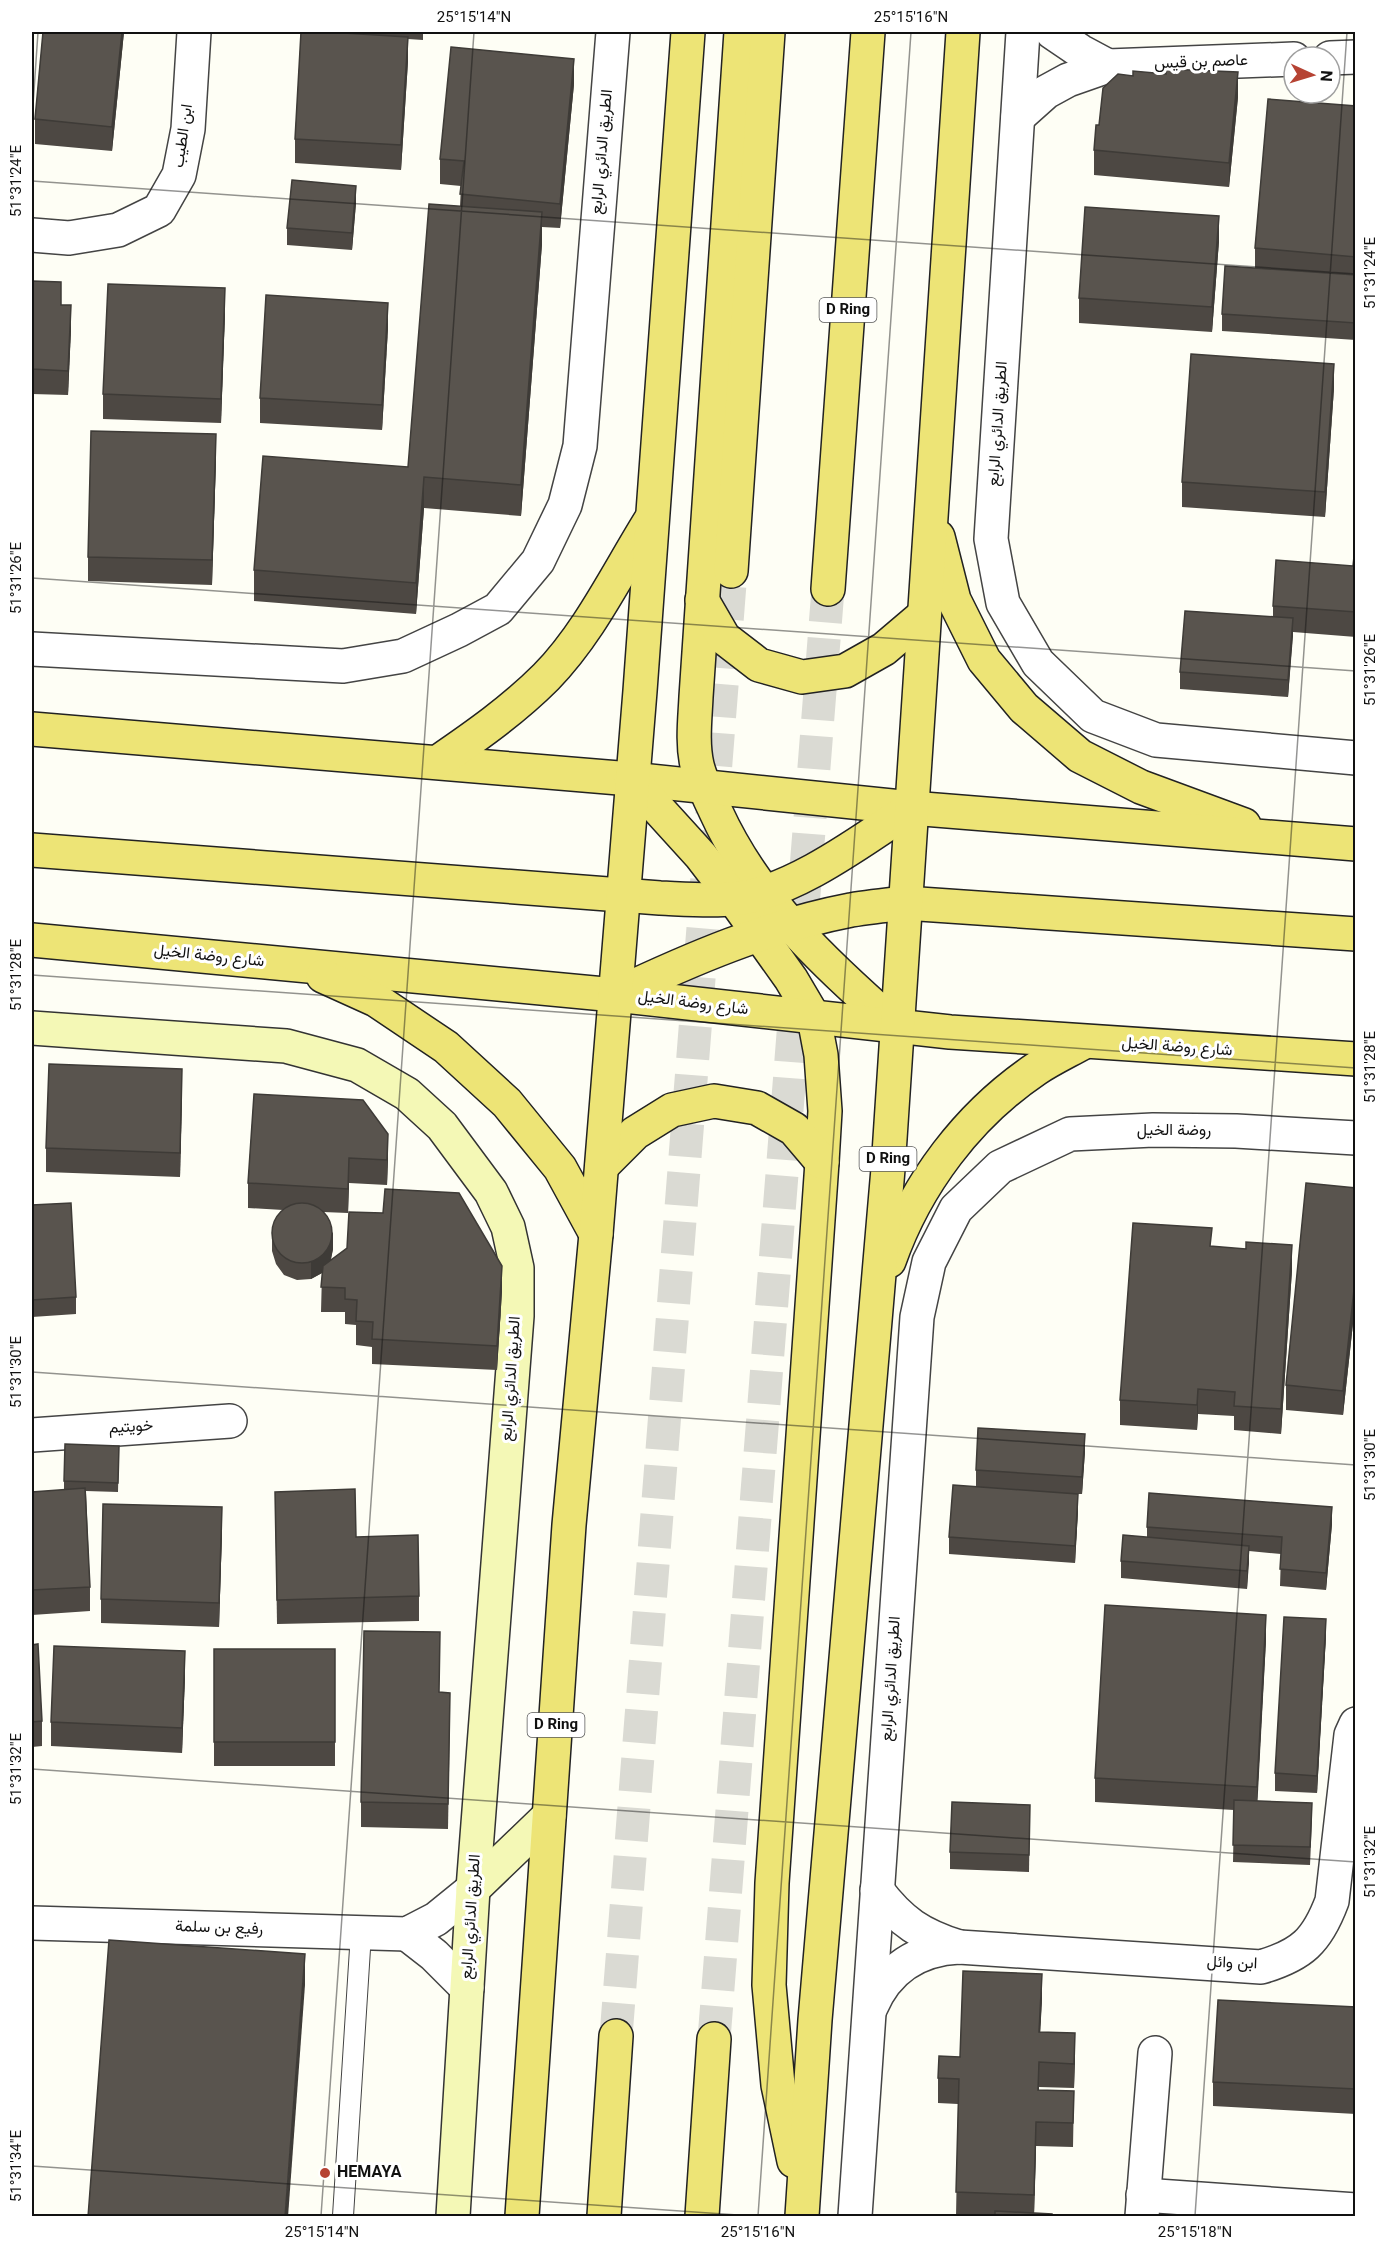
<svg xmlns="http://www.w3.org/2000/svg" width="1387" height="2248" font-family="Georgia,Vazirmatn,serif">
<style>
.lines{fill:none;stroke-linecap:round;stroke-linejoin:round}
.primary-tunnel{stroke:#dadad3;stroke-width:33;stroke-dasharray:33 16;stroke-linecap:butt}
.lane-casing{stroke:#444;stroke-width:22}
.street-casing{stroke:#444;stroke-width:36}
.secondary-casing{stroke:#333;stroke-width:36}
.primary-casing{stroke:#222;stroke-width:36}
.lane{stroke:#fff;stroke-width:20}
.street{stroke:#fff;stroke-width:33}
.secondary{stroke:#f4f8b6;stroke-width:33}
.primary{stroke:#ede476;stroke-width:33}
.wall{fill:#4d4843}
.shaded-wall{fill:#3e3b37}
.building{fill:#59544e;stroke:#3e3b37;stroke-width:1.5}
.ticks{fill:none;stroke:#111;stroke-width:1.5;stroke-opacity:0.45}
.poi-dot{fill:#b64333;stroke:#fff;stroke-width:2}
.labels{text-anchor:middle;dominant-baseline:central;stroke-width:6;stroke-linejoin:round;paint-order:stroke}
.shield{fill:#fff;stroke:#585858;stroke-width:1.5}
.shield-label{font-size:15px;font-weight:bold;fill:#111}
.street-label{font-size:16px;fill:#111;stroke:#fff}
.poi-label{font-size:16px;font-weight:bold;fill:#111;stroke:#fff;text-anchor:start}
.neatline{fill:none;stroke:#111;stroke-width:2}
.ticks-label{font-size:15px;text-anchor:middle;fill:#111}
</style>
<rect width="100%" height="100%" fill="#fefef5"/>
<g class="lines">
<g class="primary-tunnel">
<path d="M 616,2036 L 731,571"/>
<path d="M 714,2039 L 828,589"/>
</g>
<g class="lane-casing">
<path id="lane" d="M 343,2216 L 361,1933"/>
</g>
<g class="street-casing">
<g id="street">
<path d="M 1023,32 L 991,539 L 1003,603 L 1038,663 L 1093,716 L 1156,740 L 1356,758"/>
<path d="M 1052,32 L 1080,51 L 1108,66"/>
<path d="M 1330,58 L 1356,57"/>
<path d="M 1018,117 L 1046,92 L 1068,80 L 1108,66 L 1294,59"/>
<path d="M 32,235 L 69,238 L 118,230 L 159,210 L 179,175 L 188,129 L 194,32"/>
<path d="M 32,649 L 343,666 L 403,656 L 459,630 L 498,609 L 538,561 L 565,505 L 580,446 L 613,32"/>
<path d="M 32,1435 L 230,1421"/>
<path d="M 877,1890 C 901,1922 921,1935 959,1947"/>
<path d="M 32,1923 L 407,1934 L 436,1919 L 473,1889"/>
<path d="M 407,1934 L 434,1955 L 467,1988"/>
<path d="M 871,2007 C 887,1969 918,1949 959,1947 L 1261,1967 C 1302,1955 1317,1941 1332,1901 L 1351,1735 L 1356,1724"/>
<path d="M 1143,2195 L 1356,2210"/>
<path d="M 855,2216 L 917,1317 L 929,1262 L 956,1209 L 1000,1167 L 1070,1134 L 1153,1130 L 1236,1131 L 1356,1138"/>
<path d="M 1142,2216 L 1155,2053"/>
</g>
</g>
<g class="secondary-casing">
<g id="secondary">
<path d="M 32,1028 L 286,1046 L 357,1065 L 407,1094 L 442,1126 L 491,1192 L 508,1227 L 517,1268 L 517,1316 L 473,1889 L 453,2216"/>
<path d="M 473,1889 L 549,1816"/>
</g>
</g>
<g class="primary-casing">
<g id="primary">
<path d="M 741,32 L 696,697 C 695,719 692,743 697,765 C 701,781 709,797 716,812 C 756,900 825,964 897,1027"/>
<path d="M 938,537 L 954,600 L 984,660 L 1024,708 L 1080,756 L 1141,787 L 1244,825"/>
<path d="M 731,571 L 768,32"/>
<path d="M 828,589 L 868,32"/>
<path d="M 702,600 L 724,638 L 759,665 L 802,677 L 845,671 L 884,649 L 924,615"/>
<path d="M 32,729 L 631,779 L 911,808 L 1356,844"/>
<path d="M 438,762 C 476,736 513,710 546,677 C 589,633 617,574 650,521"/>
<path d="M 631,779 L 701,856 L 734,899 L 791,979 L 814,1018 L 821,1055 L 825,1111 L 822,1162 L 772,1883 L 769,1985 L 778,2085 L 794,2161"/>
<path d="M 32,850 L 660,898 C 684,899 709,901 733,899 C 791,894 863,840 911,808"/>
<path d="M 32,940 L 615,995 L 950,1032 L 1356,1059"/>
<path d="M 323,976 L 376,1000 L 446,1047 L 507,1103 L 560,1168 L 596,1234"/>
<path d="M 615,995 C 691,959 768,926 851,910 C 869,907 887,905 905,903 L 1356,934"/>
<path d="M 602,1166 L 635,1133 L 672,1110 L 714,1101 L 757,1108 L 794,1129 L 822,1162"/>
<path d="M 889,1261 C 916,1184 968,1115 1036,1069 C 1051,1059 1068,1051 1084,1042"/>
<path d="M 522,2216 L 569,1525 L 596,1234 L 640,691 L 688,32"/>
<path d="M 604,2216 L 616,2036"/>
<path d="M 702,2216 L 714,2039"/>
<path d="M 802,2216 L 815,2020 L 888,1169 L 963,32"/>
</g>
</g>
<use href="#lane" class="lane"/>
<use href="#street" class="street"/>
<use href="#secondary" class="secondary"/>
<use href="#primary" class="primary"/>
</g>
<g class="wall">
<path d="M 43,32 L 124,32 L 112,151 L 35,144 L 35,119 Z"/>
<path d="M 296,32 L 423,32 L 423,40 L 408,39 L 408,61 L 401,170 L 295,163 L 295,139 L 301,32 Z"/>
<path d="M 1166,74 L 1238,97 L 1229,187 L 1094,175 L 1094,150 L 1099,125 L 1133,76 Z"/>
<path d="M 574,84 L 560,228 L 542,227 L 542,244 L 521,516 L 424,508 L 416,614 L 254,601 L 254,570 L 408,467 L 460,206 L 461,186 L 440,184 L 440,159 Z"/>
<path d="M 1356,106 L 1356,340 L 1222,331 L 1222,314 L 1255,268 L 1255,248 Z"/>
<path d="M 356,203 L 352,250 L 287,245 L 287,228 Z"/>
<path d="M 1219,241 L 1212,332 L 1079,323 L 1079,298 Z"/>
<path d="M 32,281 L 61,305 L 71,329 L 68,395 L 32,394 Z"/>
<path d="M 225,313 L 221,423 L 103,419 L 103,394 Z"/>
<path d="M 388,328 L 382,430 L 260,423 L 260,398 Z"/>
<path d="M 1334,388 L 1325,517 L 1182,507 L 1182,482 Z"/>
<path d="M 216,459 L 212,585 L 88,581 L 88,557 Z"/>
<path d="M 1356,537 L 1356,637 L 1293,632 L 1288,697 L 1180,689 L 1180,672 L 1273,617 L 1273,606 L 1353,566 Z"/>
<path d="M 182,1093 L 180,1177 L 46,1172 L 46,1148 Z"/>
<path d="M 254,1094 L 388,1158 L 387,1185 L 349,1183 L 348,1213 L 323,1212 L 333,1249 L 331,1260 L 502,1291 L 497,1370 L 372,1364 L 372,1347 L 356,1345 L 356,1325 L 345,1324 L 345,1312 L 321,1312 L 322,1273 L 311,1279 L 297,1280 L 284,1275 L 276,1264 L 272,1251 L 272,1234 L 283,1210 L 248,1208 L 248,1183 Z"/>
<path d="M 1356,1188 L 1356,1296 L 1343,1415 L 1286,1410 L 1286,1385 Z"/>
<path d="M 32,1205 L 76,1297 L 76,1314 L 32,1317 Z"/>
<path d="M 1212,1246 L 1292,1270 L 1281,1434 L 1234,1430 L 1234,1416 L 1198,1414 L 1197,1430 L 1120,1425 L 1120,1400 Z"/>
<path d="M 119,1446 L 118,1492 L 86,1491 L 90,1587 L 90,1611 L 32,1615 L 32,1492 L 64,1490 L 64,1481 Z"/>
<path d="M 1085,1451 L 1082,1494 L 1076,1494 L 1078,1511 L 1075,1563 L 949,1554 L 949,1537 L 976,1487 L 976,1470 Z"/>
<path d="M 275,1492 L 356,1537 L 419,1596 L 419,1621 L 277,1624 Z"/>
<path d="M 1332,1524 L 1326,1590 L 1280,1586 L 1281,1554 L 1249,1551 L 1247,1589 L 1121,1578 L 1121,1561 L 1147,1537 L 1147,1527 Z"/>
<path d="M 222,1532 L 219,1627 L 101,1623 L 101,1599 Z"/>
<path d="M 1326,1636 L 1317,1793 L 1275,1791 L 1275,1773 Z"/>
<path d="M 1266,1640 L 1257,1801 L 1312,1820 L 1310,1865 L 1233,1862 L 1234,1810 L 1095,1802 L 1095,1778 Z"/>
<path d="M 32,1645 L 42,1721 L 42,1746 L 32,1747 Z"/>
<rect x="214" y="1649" width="121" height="117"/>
<path d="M 185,1676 L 182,1753 L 51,1746 L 51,1722 Z"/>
<path d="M 450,1717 L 448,1829 L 361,1827 L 361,1802 Z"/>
<path d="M 1030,1805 L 1029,1872 L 950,1869 L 950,1852 Z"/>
<path d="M 1042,1999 L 1040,2032 L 1075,2058 L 1074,2088 L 1039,2087 L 1039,2090 L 1074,2091 L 1073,2147 L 1036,2146 L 1034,2213 L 1052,2217 L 956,2217 L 958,2104 L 938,2103 L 938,2078 L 960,2057 Z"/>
<path d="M 1356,2007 L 1356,2114 L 1213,2106 L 1213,2082 Z"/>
</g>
<g class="shaded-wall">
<path d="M 122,32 L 124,32 L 112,151 L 112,127 Z"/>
<path d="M 408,37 L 408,61 L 401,170 L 401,145 Z"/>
<path d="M 574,59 L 574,84 L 560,228 L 560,204 Z"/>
<path d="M 1238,72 L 1238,97 L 1229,187 L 1229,163 Z"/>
<path d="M 356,186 L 356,203 L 352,250 L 352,233 Z"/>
<path d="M 542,212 L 542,244 L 521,516 L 521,485 Z"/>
<path d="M 1219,216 L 1219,241 L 1212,332 L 1212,307 Z"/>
<path d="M 225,288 L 225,313 L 221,423 L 221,399 Z"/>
<path d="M 388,303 L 388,328 L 382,430 L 382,405 Z"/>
<path d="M 71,305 L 71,329 L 68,395 L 68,371 Z"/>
<path d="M 1334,364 L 1334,388 L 1325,517 L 1325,492 Z"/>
<path d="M 216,434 L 216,459 L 212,585 L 212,560 Z"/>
<path d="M 424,477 L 424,508 L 416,614 L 416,583 Z"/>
<path d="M 1293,618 L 1293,636 L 1288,697 L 1288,680 Z"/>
<path d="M 182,1069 L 182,1093 L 180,1177 L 180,1153 Z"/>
<path d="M 388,1134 L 388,1158 L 387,1185 L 387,1160 Z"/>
<path d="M 349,1158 L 349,1183 L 348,1213 L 348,1189 Z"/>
<path d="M 333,1232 L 333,1249 L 330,1262 L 322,1273 L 311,1279 L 311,1262 Z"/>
<path d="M 1292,1245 L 1292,1270 L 1281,1434 L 1281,1409 Z"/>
<path d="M 502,1266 L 502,1291 L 497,1370 L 497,1346 Z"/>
<path d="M 1356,1271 L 1356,1296 L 1343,1415 L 1343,1391 Z"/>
<path d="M 1198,1389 L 1198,1414 L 1197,1430 L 1197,1405 Z"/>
<path d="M 1085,1434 L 1085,1451 L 1082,1494 L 1082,1477 Z"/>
<path d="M 1078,1494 L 1078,1511 L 1075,1563 L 1075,1546 Z"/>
<path d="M 222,1507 L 222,1532 L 219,1627 L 219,1603 Z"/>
<path d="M 1332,1507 L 1332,1524 L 1326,1590 L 1326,1573 Z"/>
<path d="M 1249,1546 L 1249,1563 L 1247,1589 L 1247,1571 Z"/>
<path d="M 1266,1615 L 1266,1640 L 1257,1811 L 1257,1787 Z"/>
<path d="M 1326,1619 L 1326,1636 L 1317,1793 L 1317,1776 Z"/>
<path d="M 185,1651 L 185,1676 L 182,1753 L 182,1728 Z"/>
<path d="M 305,1954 L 305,1985 L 288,2217 L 285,2217 Z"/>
<path d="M 1042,1974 L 1042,1999 L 1039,2056 L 1039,2032 Z"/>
<path d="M 1075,2033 L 1075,2058 L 1074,2088 L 1074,2064 Z"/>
<path d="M 1036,2122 L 1036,2146 L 1034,2217 L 1034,2195 Z"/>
</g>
<g class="building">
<path d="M 43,32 L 122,32 L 112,127 L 35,119 Z"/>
<path d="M 301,32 L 327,32 L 408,37 L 401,145 L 295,139 Z"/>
<path d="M 451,47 L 574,59 L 560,204 L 460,194 L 464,161 L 440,159 Z"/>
<path d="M 1166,69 L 1238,72 L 1229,163 L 1094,150 L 1096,125 L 1099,125 L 1103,88 L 1118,74 L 1133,76 L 1133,71 L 1166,74 Z"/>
<path d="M 1268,99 L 1356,106 L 1356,257 L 1255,248 Z"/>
<path d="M 292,180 L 356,186 L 352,233 L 287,228 Z"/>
<path d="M 429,204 L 542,212 L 521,485 L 424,477 L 416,583 L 254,570 L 263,456 L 408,467 Z"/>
<path d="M 1085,207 L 1219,216 L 1212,307 L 1079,298 Z"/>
<path d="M 1225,266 L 1356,275 L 1356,323 L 1222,314 Z"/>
<path d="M 32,281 L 61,282 L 61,305 L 71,305 L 68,371 L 32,369 Z"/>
<path d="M 108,284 L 225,288 L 221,399 L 103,394 Z"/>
<path d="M 266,295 L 388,303 L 382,405 L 260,398 Z"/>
<path d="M 1191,354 L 1334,364 L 1325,492 L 1182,482 Z"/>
<path d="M 91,431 L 216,434 L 212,560 L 88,557 Z"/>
<path d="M 1356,537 L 1356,612 L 1273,606 L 1276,560 L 1353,566 Z"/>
<path d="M 1185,611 L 1293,618 L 1288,680 L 1180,672 Z"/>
<path d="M 49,1064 L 182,1069 L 180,1153 L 46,1148 Z"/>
<path d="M 254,1094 L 363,1100 L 388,1134 L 387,1160 L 349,1158 L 348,1189 L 248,1183 Z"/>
<path d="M 1306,1183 L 1356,1188 L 1356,1271 L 1343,1391 L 1286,1385 Z"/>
<path d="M 385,1189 L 459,1193 L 502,1266 L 497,1346 L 372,1339 L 373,1322 L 356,1321 L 357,1300 L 345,1299 L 345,1288 L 321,1287 L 323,1266 L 347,1248 L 349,1212 L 383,1213 Z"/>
<path d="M 71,1203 L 76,1297 L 32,1300 L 32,1205 Z"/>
<circle cx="302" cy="1233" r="30"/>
<path d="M 1133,1223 L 1212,1228 L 1210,1246 L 1246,1249 L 1246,1242 L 1292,1245 L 1281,1409 L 1234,1406 L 1235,1392 L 1198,1389 L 1197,1405 L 1120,1400 Z"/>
<path d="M 978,1428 L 1085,1434 L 1082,1477 L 976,1470 Z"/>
<path d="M 65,1444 L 119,1446 L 118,1483 L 64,1481 Z"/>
<path d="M 953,1485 L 1078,1494 L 1075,1546 L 949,1537 Z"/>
<path d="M 85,1488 L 90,1587 L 32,1590 L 32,1492 Z"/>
<path d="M 355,1489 L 356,1537 L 418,1535 L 419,1596 L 277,1600 L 275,1492 Z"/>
<path d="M 1149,1493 L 1332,1507 L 1326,1573 L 1280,1569 L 1282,1537 L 1147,1527 Z"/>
<path d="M 103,1504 L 222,1507 L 219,1603 L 101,1599 Z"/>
<path d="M 1123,1535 L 1249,1546 L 1247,1571 L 1121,1561 Z"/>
<path d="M 1105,1605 L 1266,1615 L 1257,1787 L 1095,1778 Z"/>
<path d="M 1284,1617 L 1326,1619 L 1317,1776 L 1275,1773 Z"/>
<path d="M 364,1631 L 440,1632 L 439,1692 L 450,1693 L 448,1804 L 361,1802 Z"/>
<path d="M 38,1644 L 42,1721 L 32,1722 L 32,1645 Z"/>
<path d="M 54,1646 L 185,1651 L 182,1728 L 51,1722 Z"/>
<rect x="214" y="1649" width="121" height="93"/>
<path d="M 1234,1800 L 1312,1803 L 1310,1847 L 1233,1845 Z"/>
<path d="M 952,1802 L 1030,1805 L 1029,1855 L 950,1852 Z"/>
<path d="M 109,1940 L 305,1954 L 285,2217 L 88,2217 Z"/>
<path d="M 963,1971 L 1042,1974 L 1039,2032 L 1075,2033 L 1074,2064 L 1039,2062 L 1038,2090 L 1074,2091 L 1073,2123 L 1036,2122 L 1034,2195 L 956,2192 L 959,2079 L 938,2078 L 939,2056 L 960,2057 Z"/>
<path d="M 1218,2000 L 1356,2007 L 1356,2089 L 1213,2082 Z"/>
<path d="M 995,2211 L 1052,2214 L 1052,2217 L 995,2217 Z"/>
</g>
<path class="ticks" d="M 32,120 L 38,32M 32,181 L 1356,274M 32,578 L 1356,671M 32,975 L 1356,1068M 32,1372 L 1356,1465M 32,1769 L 1356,1862M 32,2166 L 752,2216M 321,2216 L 474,32M 758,2216 L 911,32M 1195,2216 L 1347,32"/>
<circle class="poi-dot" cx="325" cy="2173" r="6"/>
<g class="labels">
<g class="shield">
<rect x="819.5" y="298" width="57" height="24" rx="4.5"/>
<rect x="859.5" y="1147" width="57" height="24" rx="4.5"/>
<rect x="527.5" y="1713" width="57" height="24" rx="4.5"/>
</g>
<g class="shield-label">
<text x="848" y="310">D Ring</text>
<text x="888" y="1159">D Ring</text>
<text x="556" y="1725">D Ring</text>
</g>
<g class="street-label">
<text transform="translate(1201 63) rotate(-2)">عاصم بن قيس</text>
<text transform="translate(184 136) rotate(-82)">ابن الطيب</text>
<text transform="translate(603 152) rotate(-85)">الطريق الدائري الرابع</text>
<text transform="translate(999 424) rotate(-86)">الطريق الدائري الرابع</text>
<text transform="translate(209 957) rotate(6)">شارع روضة الخيل</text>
<text transform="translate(693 1004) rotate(7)">شارع روضة الخيل</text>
<text transform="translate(1177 1048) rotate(4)">شارع روضة الخيل</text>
<text x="1174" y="1131">روضة الخيل</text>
<text transform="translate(512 1379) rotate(-86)">الطريق الدائري الرابع</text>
<text transform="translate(131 1428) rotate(-4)">خويتيم</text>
<text transform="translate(892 1679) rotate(-86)">الطريق الدائري الرابع</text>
<text transform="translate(472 1917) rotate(-86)">الطريق الدائري الرابع</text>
<text transform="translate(219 1929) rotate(2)">رفيع بن سلمة</text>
<text transform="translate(1232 1964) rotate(2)">ابن وائل</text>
</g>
<g class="poi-label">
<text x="337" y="2173">HEMAYA</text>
</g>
</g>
<rect width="1387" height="2248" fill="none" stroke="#ffffff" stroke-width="66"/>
<g transform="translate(1312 75) rotate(94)"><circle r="28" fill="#ffffff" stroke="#a0a0a0" stroke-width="1.5"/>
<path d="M0-4.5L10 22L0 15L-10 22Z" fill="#b64333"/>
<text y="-9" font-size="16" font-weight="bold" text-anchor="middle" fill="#111111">N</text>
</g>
<rect x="33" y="33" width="1321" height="2182" class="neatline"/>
<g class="ticks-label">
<text x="474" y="22">25°15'14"N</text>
<text x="911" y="22">25°15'16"N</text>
<text transform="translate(16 181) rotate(-90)" y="5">51°31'24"E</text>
<text transform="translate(1370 273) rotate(-90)" y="5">51°31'24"E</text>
<text transform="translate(16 578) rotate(-90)" y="5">51°31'26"E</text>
<text transform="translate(1370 670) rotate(-90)" y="5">51°31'26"E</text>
<text transform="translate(16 975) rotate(-90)" y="5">51°31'28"E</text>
<text transform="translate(1370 1067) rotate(-90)" y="5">51°31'28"E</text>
<text transform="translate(16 1372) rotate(-90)" y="5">51°31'30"E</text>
<text transform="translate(1370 1465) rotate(-90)" y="5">51°31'30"E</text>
<text transform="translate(16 1769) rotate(-90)" y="5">51°31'32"E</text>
<text transform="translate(1370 1862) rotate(-90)" y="5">51°31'32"E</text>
<text transform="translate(16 2166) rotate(-90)" y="5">51°31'34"E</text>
<text x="322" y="2237">25°15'14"N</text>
<text x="758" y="2237">25°15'16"N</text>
<text x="1195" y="2237">25°15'18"N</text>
</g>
</svg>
